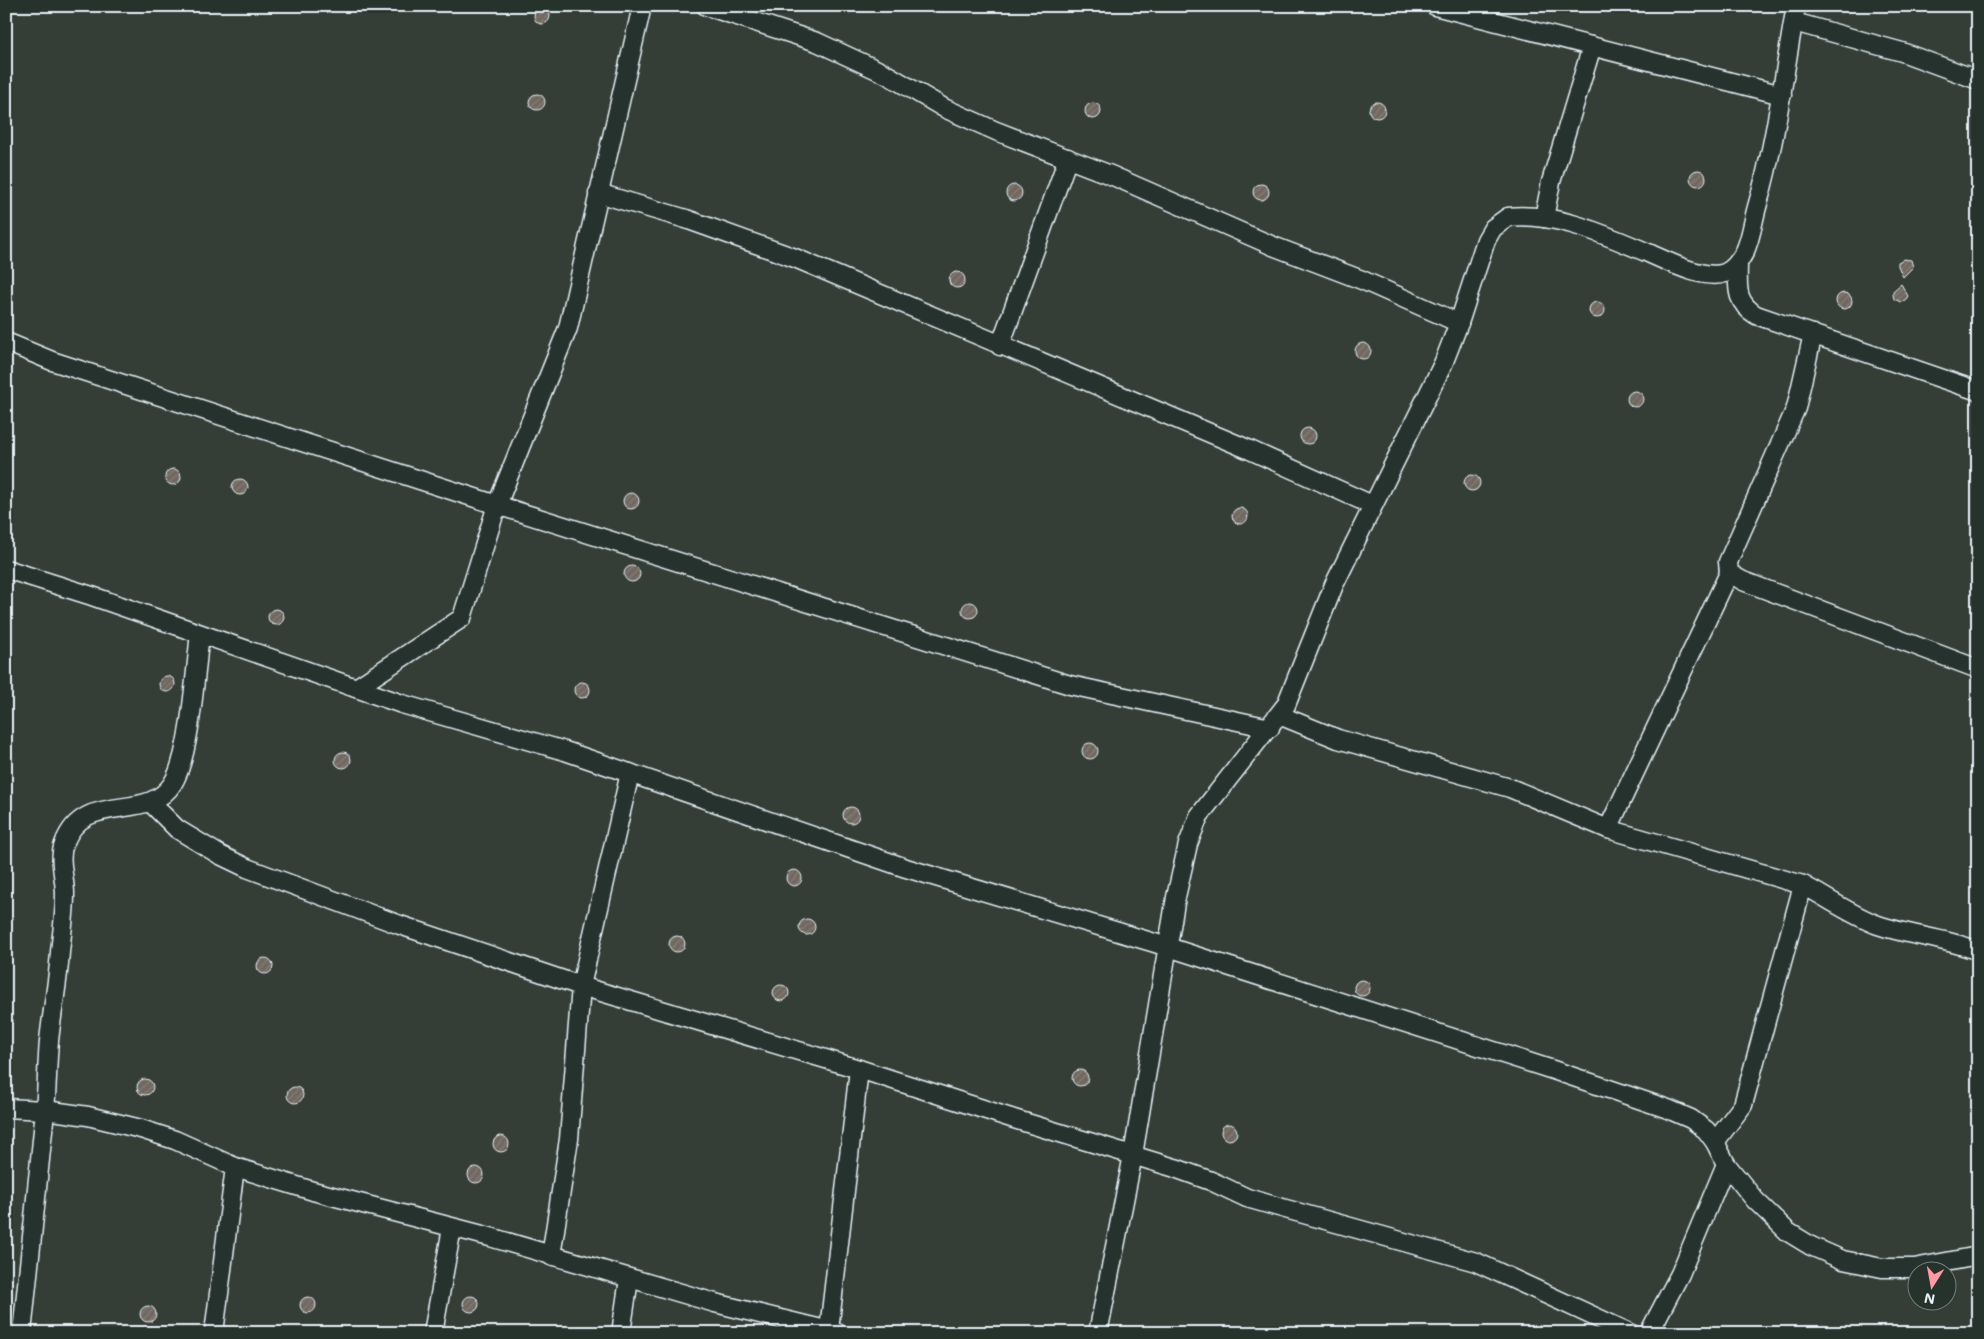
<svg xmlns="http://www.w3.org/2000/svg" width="1984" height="1339" font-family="Mali,sans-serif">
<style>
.building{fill:url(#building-hatch);stroke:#e8f1f8}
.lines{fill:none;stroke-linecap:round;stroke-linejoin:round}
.minor-casing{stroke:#e8f1f8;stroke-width:21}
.minor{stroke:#26332d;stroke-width:18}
</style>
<defs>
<pattern id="building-hatch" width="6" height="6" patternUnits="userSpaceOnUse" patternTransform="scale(1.25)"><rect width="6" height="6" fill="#706760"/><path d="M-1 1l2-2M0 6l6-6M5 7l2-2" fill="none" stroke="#847d78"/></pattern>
</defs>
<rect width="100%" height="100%" fill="#353d37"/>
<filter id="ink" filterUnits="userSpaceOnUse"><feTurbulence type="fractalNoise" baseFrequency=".02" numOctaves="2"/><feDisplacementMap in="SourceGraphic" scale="10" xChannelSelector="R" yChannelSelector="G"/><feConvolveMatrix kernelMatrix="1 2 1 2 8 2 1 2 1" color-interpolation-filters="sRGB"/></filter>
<g filter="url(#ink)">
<g class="building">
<circle cx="542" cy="16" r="8"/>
<circle cx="537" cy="102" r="8"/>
<circle cx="1377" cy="110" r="8"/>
<circle cx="1093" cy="111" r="8"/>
<circle cx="1698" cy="178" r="8"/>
<circle cx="1261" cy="192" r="8"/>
<circle cx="1014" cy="193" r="8"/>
<path d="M 1904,259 L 1911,260 L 1913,267 L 1903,277 L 1898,266 L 1898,262 Z"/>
<circle cx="957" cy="280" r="8"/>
<path d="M 1901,284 L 1908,296 L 1905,301 L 1901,302 L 1894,299 L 1893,295 L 1893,291 Z"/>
<circle cx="1844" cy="301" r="8"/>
<circle cx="1597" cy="310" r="8"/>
<circle cx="1363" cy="351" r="8"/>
<circle cx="1635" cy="399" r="8"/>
<circle cx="1308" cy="436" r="8"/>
<circle cx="173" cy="477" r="8"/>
<circle cx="1472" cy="483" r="8"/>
<circle cx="240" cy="487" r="8"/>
<circle cx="631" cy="501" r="8"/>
<circle cx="1240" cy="516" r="8"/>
<circle cx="632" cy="574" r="8"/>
<circle cx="970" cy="610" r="8"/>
<circle cx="276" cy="617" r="8"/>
<circle cx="167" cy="684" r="8"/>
<circle cx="582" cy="690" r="8"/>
<circle cx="1090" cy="751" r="8"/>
<circle cx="343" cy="760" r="8"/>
<circle cx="851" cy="815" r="8"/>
<circle cx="794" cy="878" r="8"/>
<circle cx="807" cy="927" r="8"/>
<circle cx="677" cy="944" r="8"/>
<circle cx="265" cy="966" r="8"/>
<circle cx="1362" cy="988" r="8"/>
<circle cx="781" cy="993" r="8"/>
<circle cx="1080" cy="1078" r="8"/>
<circle cx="145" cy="1087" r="8"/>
<circle cx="295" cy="1095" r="8"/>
<circle cx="1229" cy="1132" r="8"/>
<circle cx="501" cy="1144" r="8"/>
<circle cx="476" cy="1175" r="8"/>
<circle cx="471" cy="1304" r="8"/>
<circle cx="308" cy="1305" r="8"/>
<circle cx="148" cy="1314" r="8"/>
</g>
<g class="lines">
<g class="minor-casing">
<g id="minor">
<path d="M 706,6 L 817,42 L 886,74 L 944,108 L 996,131 L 1113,176 L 1273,246 L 1362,280 L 1459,323"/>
<path d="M 1435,6 L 1782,95"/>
<path d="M 1794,22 L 1902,52 L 1978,80"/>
<path d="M 598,193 L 686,219 L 795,258 L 1250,450 L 1372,505"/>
<path d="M 1544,218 L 1551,182 L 1592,46"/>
<path d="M 1738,262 C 1738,286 1734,301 1756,315 L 1978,391"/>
<path d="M 1813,334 L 1796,408 L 1728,562 L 1729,573 L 1743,581 L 1978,669"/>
<path d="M 6,342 L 52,361 L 497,505 L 1070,685 L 1270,728"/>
<path d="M 1000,346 L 1068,158"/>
<path d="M 6,569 L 92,596 L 402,704 L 565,751 L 906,868 L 1168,947 L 1553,1070 L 1668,1109 L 1691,1119 L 1706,1130 L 1715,1142 L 1726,1164 L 1755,1200 L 1788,1232 L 1811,1246 L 1843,1260 L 1882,1268 L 1914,1268 L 1978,1256"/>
<path d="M 356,688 L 462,618 L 497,505 L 568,328 L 642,6"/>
<path d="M 1279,715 L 1338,739 L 1510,788 L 1608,829 L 1803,885"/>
<path d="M 150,802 L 177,829 L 220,855 L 247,868 L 400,925 L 581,986 L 859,1069 L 1014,1119 L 1175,1168 L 1211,1181 L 1247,1198 L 1275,1206 L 1476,1262 L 1630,1333"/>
<path d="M 1608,829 L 1729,573"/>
<path d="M 6,1108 L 45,1110 L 88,1116 L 141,1129 L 175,1140 L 235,1167 L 313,1191 L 490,1237 L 715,1303 L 838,1333"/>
<path d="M 1715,1142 L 1743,1105 L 1803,885 C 1826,897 1853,916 1878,925 C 1911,936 1945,938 1978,951"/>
<path d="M 551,1256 L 569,1139 L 581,986 L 630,773"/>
<path d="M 829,1330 L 859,1069"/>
<path d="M 22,1333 C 30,1259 38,1185 45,1111 C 47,1088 47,1065 49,1041 C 52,1012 58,982 60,952 C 62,933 65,913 65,894 C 65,877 58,859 64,844 C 84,788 147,825 173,783 C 191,753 195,672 200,634"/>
<path d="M 214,1333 L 235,1167"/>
<path d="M 433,1333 L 452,1228"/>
<path d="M 621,1333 L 629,1279"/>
<path d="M 1098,1333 L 1133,1155 L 1176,897 L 1188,844 L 1199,816 L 1286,705 L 1334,585 L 1443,364 L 1459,323 L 1486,240 L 1493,228 L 1508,217 C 1555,212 1603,234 1646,252 C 1665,260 1704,281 1725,273 C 1734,269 1741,259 1745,251 C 1751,238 1753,221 1757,207 C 1776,141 1784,73 1796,6"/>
<path d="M 1649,1333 L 1680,1274 L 1726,1164"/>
</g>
</g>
<use href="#minor" class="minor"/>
</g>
</g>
<rect width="1984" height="1339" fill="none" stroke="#26332d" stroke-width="25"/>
<rect x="12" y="12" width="1959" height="1314" fill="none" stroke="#e8f1f8" stroke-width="2" filter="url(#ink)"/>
<g transform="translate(1932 1286) rotate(191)"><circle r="24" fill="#26332d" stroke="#747f7e"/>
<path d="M0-4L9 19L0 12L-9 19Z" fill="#ff9aa2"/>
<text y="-8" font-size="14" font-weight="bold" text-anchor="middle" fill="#e8f1f8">N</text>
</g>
</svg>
